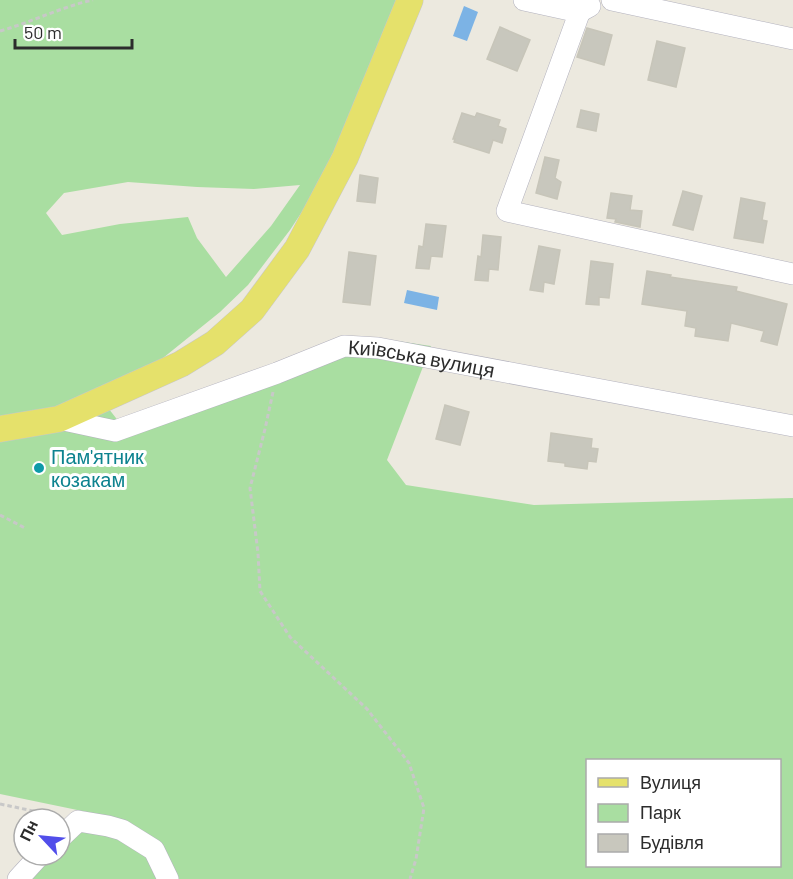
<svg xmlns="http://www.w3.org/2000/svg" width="793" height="879" font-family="Barlow,sans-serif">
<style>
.green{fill:#a9dea1;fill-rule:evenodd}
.water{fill:#7cb3e5}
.building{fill:#c8c7bd;stroke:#c7c5b9;stroke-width:1.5}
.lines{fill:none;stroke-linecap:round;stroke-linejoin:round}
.minor-casing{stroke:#b3b2be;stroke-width:22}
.major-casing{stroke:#c8c8c8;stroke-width:27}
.path{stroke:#c8c8c8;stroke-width:3;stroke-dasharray:4.5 3;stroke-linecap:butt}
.minor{stroke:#fff;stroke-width:21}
.major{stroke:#e5e16b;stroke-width:26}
.culture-dot{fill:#0f9aa8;stroke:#fff;stroke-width:2}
.labels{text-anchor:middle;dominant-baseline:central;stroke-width:6;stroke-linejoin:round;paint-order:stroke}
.street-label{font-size:20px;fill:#2c2c2c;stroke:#fff}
.culture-label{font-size:20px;fill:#0d838f;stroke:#fff;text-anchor:start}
</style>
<rect width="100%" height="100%" fill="#ece9df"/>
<path class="green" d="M 0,0 L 396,0 L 337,146 L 315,192 L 290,230 L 248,285 L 220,312 L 163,358 L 101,399 L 127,432 L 370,337 L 431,346 L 387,460 L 406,485 L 534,505 L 793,498 L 793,879 L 17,879 L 44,855 L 60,855 L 60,841 L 116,818 L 0,794 ZM 128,182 L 197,187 L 254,189 L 300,185 L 271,226 L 226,277 L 197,238 L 188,217 L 120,224 L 62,235 L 46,213 L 64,193 ZM 588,760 L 780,760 L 780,866 L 588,866 Z"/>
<g class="water">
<path d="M 464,6 L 478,12 L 467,41 L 453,36 Z"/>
<path d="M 407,290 L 439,297 L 437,310 L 404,303 Z"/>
</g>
<g class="building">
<path d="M 500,27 L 530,40 L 517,71 L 487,59 Z"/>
<path d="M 587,28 L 612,35 L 604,65 L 577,57 Z"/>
<path d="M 657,41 L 685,48 L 676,87 L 648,80 Z"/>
<path d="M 581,110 L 599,114 L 596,131 L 577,127 Z"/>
<path d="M 462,113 L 475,117 L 477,113 L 500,120 L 498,126 L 506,129 L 502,143 L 493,140 L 489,153 L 454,142 L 455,139 L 453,139 Z"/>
<path d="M 545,157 L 559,160 L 555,178 L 561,182 L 557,199 L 536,193 Z"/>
<path d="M 360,175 L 378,178 L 375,203 L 357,201 Z"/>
<path d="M 683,191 L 702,196 L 693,230 L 673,225 Z"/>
<path d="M 611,193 L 632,196 L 630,210 L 642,211 L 640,227 L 615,222 L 616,219 L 607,218 Z"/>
<path d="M 741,198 L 765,203 L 762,220 L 767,221 L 763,243 L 734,238 Z"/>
<path d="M 426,224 L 446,226 L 442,257 L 431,256 L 429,269 L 416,268 L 419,246 L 423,247 Z"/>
<path d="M 483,235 L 501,237 L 498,270 L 489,269 L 488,281 L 475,280 L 478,256 L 481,257 Z"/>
<path d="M 539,246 L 560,250 L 554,284 L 544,282 L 543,292 L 530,290 Z"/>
<path d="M 349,252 L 376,256 L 370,305 L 343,302 Z"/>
<path d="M 591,261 L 613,264 L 609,298 L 599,297 L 599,305 L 586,304 Z"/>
<path d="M 647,271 L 671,275 L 670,277 L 737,287 L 736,291 L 787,304 L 777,345 L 761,341 L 764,331 L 731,323 L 728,341 L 695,336 L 696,328 L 685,326 L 687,311 L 642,304 Z"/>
<path d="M 445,405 L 469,412 L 460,445 L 436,439 Z"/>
<path d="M 551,433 L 592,439 L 591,448 L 598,449 L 596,462 L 588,461 L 587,469 L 565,466 L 565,463 L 548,461 Z"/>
</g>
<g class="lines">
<g class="minor-casing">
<g id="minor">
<path d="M 524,0 L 579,12 L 590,6"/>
<path d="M 584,0 L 507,211 L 793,274"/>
<path d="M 612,0 L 793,39"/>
<path id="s1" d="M 59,419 L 115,431 L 277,373 L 344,346 L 378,348 L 793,426"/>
<path d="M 60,838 L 78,821 L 108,826 L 122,830 L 154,850 L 168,879"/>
<path d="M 18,879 L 40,855"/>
</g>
</g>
<g class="major-casing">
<path id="major" d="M 0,429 L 59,419 L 181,364 L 215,343 L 252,310 L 297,249 L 345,158 L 410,0"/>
</g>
<g class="path">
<path d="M 0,31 C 32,22 61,7 93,0"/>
<path d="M 273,392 L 265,429 L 250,488 L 258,553 L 260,591 L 290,637 L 367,709 L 409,763 L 424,808 L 416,859 L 410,879"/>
<path d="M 0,515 L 25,528"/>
<path d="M 0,804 L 57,816"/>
</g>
<use href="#minor" class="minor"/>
<use href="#major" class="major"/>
</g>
<circle class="culture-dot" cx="39" cy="468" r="6"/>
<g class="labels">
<g class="street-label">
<text stroke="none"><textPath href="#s1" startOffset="380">Київська вулиця</textPath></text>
</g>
<g class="culture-label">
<text x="51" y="456">Пам'ятник<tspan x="51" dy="23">козакам</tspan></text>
</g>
</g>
<rect x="586" y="759" width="195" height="108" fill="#ffffff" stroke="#ababab" stroke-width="1.5"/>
<rect x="598" y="778" width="30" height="9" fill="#e5e16b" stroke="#ababab" stroke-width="1.5"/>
<text x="640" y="789" font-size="18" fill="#2c2c2c">Вулиця</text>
<rect x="598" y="804" width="30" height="18" fill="#a9dea1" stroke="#ababab" stroke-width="1.5"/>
<text x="640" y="819" font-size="18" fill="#2c2c2c">Парк</text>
<rect x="598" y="834" width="30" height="18" fill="#c8c7bd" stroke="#ababab" stroke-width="1.5"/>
<text x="640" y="849" font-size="18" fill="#2c2c2c">Будівля</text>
<g transform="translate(42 837) rotate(296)"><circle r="28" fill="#ffffff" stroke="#ababab" stroke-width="1.5"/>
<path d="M0-4.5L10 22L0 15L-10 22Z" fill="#514eea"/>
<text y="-9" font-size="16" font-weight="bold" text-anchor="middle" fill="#2c2c2c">Пн</text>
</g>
<path d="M15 39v9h117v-9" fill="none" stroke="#2c2c2c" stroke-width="3"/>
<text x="24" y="39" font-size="18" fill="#2c2c2c" stroke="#ffffff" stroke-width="4.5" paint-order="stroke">50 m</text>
</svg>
